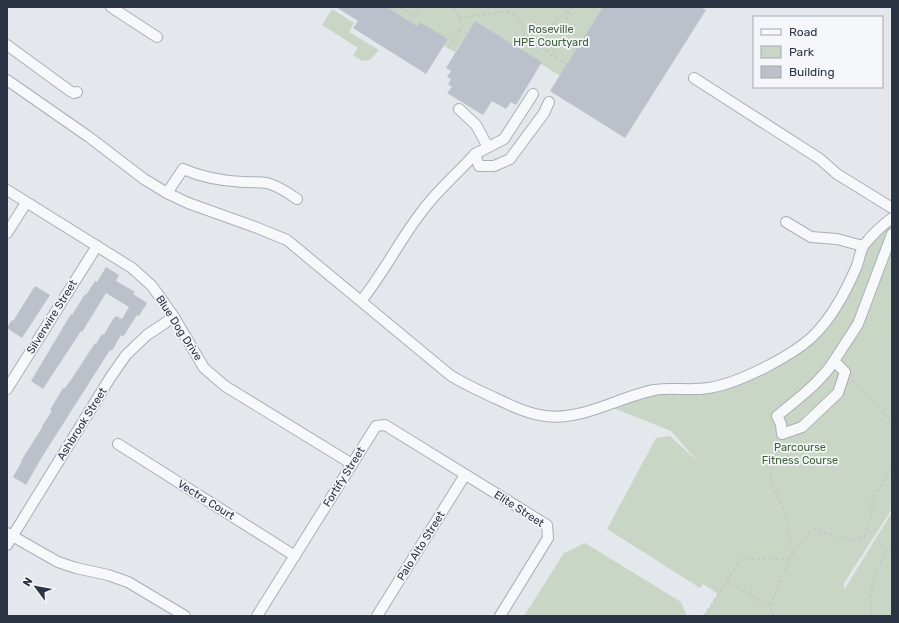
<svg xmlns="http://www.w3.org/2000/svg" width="899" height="623" font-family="Rubik,sans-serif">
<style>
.green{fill:#c9d6c5}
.building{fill:#bbc0ca}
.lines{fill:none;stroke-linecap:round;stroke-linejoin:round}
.minor-casing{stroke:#a9aeb7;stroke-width:12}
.path{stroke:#c2c5cb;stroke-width:1.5;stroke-dasharray:3 3;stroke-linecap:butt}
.minor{stroke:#f7f8fa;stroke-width:10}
.labels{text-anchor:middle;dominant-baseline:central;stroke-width:3.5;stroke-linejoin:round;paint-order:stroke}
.park-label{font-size:11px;fill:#3f6138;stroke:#f4f6f9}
.street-label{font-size:11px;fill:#2b3445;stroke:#f4f6f9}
</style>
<rect width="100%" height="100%" fill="#e4e7ec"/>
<g class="green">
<path d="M 387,7 L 603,7 L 560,76 L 541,64 L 542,62 L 475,21 L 455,52 L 444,46 L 448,39 L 420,22 L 417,26 Z"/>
<path d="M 332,9 L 354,23 L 349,32 L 379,50 L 370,60 L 362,61 L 353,55 L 358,48 L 322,25 Z"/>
<path d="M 892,218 L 892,509 L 844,583 L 844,590 L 892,512 L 892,616 L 704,616 L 718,594 L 703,584 L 700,588 L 607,529 L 656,438 L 670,436 L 698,462 L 671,431 L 606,405 L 629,397 L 708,388 L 795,350 L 834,310 L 863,246 Z"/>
<path d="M 585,543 L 681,602 L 687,616 L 524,616 L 564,553 Z"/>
</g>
<g class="building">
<path d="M 336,7 L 387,7 L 417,26 L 420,22 L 448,39 L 426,74 L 353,28 L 358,21 Z"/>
<path d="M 603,7 L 701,7 L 706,10 L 625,138 L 550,91 Z"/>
<path d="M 475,21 L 542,62 L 516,105 L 511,102 L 506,109 L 492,101 L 483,115 L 447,93 L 452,87 L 448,84 L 451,79 L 447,77 L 451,71 L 446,68 Z"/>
<path d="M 106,267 L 119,275 L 116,281 L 135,292 L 133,294 L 147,303 L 139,316 L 137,315 L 123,337 L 121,335 L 112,351 L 110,350 L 42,457 L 26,485 L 13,477 L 22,461 L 21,461 L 43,426 L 42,426 L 52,411 L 50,410 L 63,388 L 65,388 L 73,377 L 95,343 L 96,344 L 102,334 L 104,335 L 113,319 L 116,316 L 122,319 L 129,307 L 106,293 L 82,332 L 81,331 L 43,389 L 31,381 L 71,314 L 72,315 L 85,294 L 86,295 L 95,281 L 97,282 Z"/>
<path d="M 35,286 L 50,295 L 22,338 L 7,328 L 12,320 L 13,321 Z"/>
</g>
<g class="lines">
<g class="minor-casing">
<g id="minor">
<path d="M 111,7 L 157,37"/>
<path d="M 7,45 L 70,91 L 74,93 L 77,92"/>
<path d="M 694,78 L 820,159 L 837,174 L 892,208"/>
<path d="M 7,80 L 89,137 L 144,179 L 167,193 L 188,203 L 255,227 L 287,240 L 450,375 C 464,384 480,391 495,398 C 512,406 528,414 546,416 C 582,421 619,397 654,390 C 672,387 690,391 708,388 C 738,384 797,354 817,332 C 834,314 846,291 856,268 C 859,261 860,251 864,245 C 872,235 881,226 892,218"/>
<path d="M 459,109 L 476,125 L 488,147"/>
<path d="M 475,154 L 504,139 L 533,94"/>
<path d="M 7,190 L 132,268 L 152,286 L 174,317 L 204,368 L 225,386 L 352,464"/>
<path d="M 167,193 L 183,169 C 201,177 223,181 243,182 C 251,182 259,182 267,183 C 279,186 288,193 297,199"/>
<path d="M 786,222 L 811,237 L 837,239 L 863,246"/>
<path d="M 7,233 L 26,203"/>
<path d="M 361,301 C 384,273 400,239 423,210 C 438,190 458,173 475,154 L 479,166 L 494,166 L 510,159 L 544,113 L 549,102"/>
<path d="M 834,361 L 845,372 L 838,393 L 802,427 L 782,434 L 781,424 L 777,416 C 796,400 820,383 834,361 L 858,324 L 892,234"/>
<path d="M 7,389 L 97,246"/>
<path d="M 118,444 L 295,556"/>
<path d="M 7,533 L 58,562 L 76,568 L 108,575 L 128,582 L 185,616"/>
<path d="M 7,545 L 110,378 L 126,355 L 147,335 L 174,317"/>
<path d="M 257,616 L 376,426 L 385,425 L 547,525 L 548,538 L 500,616"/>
<path d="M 377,616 L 465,475"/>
</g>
</g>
<g class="path">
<path d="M 400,7 L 415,16"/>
<path d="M 502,7 L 520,20 L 525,37 L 514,45"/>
<path d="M 573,7 L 569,11 L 562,39 L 577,48"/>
<path d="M 459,18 L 509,11 L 509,7"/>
<path d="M 411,22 L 421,7"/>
<path d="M 459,30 L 467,34"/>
<path d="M 525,37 L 545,30 L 569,11 L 570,7"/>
<path d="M 525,37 L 567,65"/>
<path d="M 449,48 L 462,26 L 454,7"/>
<path d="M 547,52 L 562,39"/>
<path d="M 852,380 C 866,395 882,408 892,425"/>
<path d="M 793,552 L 813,529 L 853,541 L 865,536 L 872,514 L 872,498 L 892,469"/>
<path d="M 727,581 L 770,606"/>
<path d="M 704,616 L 741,559 L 790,559"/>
<path d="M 774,616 L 770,606 L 793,552 L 784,509 L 774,490 L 770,479 L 775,457 L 781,444"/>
<path d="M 871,616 C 870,581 874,572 892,543"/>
</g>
<use href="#minor" class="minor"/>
</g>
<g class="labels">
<g class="park-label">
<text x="551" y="29">Roseville<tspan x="551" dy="13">HPE Courtyard</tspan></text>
<text x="800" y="447">Parcourse<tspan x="800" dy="13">Fitness Course</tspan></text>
</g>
<g class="street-label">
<text transform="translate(52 317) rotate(-58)">Silverwire Street</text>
<text transform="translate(179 328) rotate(57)">Blue Dog Drive</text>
<text transform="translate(82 424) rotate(-58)">Ashbrook Street</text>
<text transform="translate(344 477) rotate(-58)">Fortify Street</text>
<text transform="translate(206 500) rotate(32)">Vectra Court</text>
<text transform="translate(519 509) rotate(33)">Elite Street</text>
<text transform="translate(421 546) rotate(-58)">Palo Alto Street</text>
</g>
</g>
<rect width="899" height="623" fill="none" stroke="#2b3445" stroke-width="16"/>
<rect x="753" y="16" width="130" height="72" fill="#f4f6f9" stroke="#a4a8b1"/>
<rect x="761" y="29" width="20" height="6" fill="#f7f8fa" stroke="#a4a8b1"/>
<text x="789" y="36" font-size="12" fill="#2b3445">Road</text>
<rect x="761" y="46" width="20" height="12" fill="#c9d6c5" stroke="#a4a8b1"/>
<text x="789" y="56" font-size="12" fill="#2b3445">Park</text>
<rect x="761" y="66" width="20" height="12" fill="#bbc0ca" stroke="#a4a8b1"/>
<text x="789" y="76" font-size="12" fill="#2b3445">Building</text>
<g transform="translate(36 587) rotate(302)" stroke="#f4f6f9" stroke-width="3" paint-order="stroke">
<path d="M0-3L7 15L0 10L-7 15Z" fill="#2b3445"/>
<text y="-6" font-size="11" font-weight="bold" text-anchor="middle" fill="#2b3445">N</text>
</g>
</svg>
